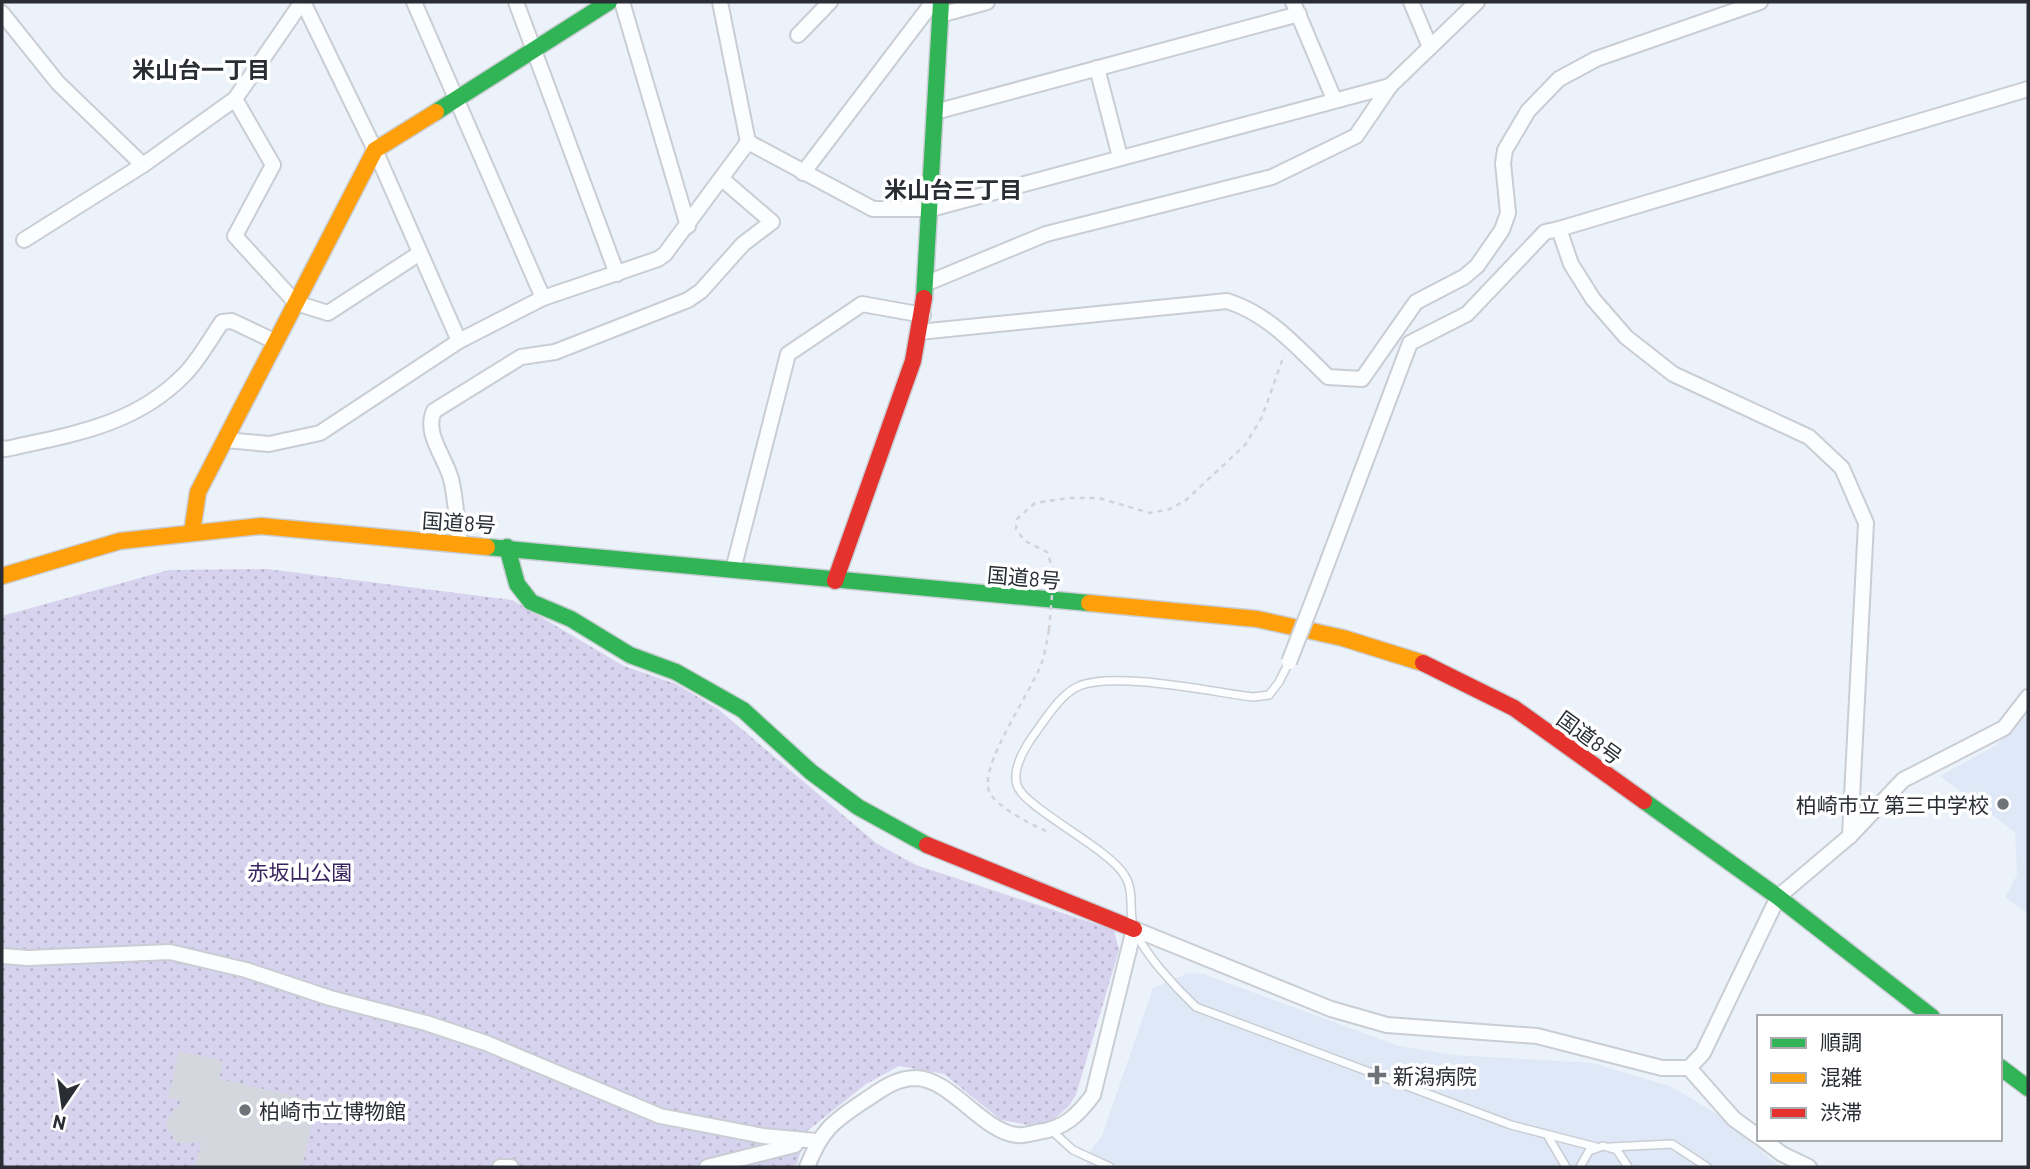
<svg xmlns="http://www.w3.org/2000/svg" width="2030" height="1169" font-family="Barlow,'Noto Sans JP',sans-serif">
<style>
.built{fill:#dfe8f6}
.park{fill:url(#park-dots)}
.building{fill:#d4d7de}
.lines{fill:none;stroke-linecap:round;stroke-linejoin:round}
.lane-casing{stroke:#c9cdd4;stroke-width:10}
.street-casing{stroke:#c9cdd4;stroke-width:18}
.fast-casing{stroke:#c9cdd4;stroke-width:19}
.slow-casing{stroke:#c9cdd4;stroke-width:19}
.jam-casing{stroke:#c9cdd4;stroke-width:19}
.path{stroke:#d2d4d7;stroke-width:2.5;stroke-dasharray:5 5;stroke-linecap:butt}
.lane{stroke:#fcfdfe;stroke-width:7}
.street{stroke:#fcfdfe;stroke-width:14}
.fast{stroke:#30b455;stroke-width:16}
.slow{stroke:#ff9f0a;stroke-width:16}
.jam{stroke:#e5322d;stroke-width:16}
.street-bridge-casing{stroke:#c9cdd4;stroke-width:18;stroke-linecap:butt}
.path-bridge{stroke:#d2d4d7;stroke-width:2.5;stroke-dasharray:5 5;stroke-linecap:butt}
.street-bridge{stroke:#fcfdfe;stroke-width:14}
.poi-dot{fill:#6e7379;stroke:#fff;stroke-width:2.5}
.labels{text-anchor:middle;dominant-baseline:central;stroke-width:7;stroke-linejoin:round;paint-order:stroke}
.street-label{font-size:21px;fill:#2a2e34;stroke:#fff}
.poi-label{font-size:21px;fill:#2a2e34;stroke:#fff;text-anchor:start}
.park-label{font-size:21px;fill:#39235e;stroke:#fff}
.neighbourhood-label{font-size:23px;font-weight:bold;fill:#2a2e34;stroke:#fff}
</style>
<defs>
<pattern id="park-dots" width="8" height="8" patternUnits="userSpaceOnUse" patternTransform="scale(1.75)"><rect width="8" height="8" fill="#d7d2ed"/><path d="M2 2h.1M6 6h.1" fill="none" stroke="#b9b5cc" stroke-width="1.8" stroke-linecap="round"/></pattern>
</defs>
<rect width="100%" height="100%" fill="#ecf2f9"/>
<g class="built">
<path d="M 2028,713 L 2028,913 L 2005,897 L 2017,875 L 2015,832 L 1940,776 L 1995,746 Z"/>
<path d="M 1188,973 L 1203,974 L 1399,1046 L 1454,1055 L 1593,1063 L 1672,1087 L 1715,1113 L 1780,1167 L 1086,1167 L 1089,1153 L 1102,1136 L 1153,988 Z"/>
</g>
<path class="park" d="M 267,569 L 512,600 L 624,666 L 676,684 L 718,709 L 876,843 L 916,865 L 1114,930 L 1119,950 L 1076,1095 L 1069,1106 L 1052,1121 L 1029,1125 L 1001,1120 L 944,1074 L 899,1066 L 866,1084 L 806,1132 L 797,1164 L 789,1167 L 2,1167 L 2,616 L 169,570 Z"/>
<path class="building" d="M 179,1051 L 223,1061 L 219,1079 L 317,1101 L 302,1167 L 195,1167 L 201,1142 L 178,1143 L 166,1128 L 169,1116 L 182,1101 L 168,1098 Z"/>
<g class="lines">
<g class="lane-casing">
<g id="lane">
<path d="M 1289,662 L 1279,682 L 1269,695 L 1253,697 C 1212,692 1114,671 1079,686 C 1060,694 1045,720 1033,736 C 1024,749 1012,769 1017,785 C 1024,808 1109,848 1125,876 C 1135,892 1128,912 1134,928 C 1143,953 1177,989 1196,1007 L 1511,1125 L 1596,1147"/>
<path d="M 1052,1131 L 1073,1150 L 1110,1167"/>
<path d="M 1549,1138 L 1566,1167"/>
<path d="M 1610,1147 L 1672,1144 L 1707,1167"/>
<path d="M 1580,1167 L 1589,1151 L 1603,1146 L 1617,1150 L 1628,1167"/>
</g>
</g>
<g class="street-casing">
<g id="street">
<path d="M 302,2 L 235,99 L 273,165 L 235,236 L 296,303 L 328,313 L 420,253"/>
<path d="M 303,2 L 375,150 L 459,341"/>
<path d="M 414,2 L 543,298"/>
<path d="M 516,2 L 617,274"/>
<path d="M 622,2 L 688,226"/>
<path d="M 1293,2 L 1334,99"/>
<path d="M 1411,2 L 1430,47"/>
<path d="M 2,13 L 58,83 L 143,165"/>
<path d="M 940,15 L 987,2"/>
<path d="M 798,35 L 830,2"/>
<path d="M 1097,68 L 1120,157"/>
<path d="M 935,112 L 1299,14"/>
<path d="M 748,142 L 873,209 L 931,209 L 1390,86 L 1477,2"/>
<path d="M 803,173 L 933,2"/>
<path d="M 24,240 L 143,165 L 235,99"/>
<path d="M 925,284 L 1046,234 L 1272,177 L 1356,136 L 1390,86"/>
<path d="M 919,332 L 1227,301 C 1269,314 1297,347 1328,377 L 1362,379 L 1416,302 L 1464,277 L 1477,266 L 1502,230 L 1508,213 L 1503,163 L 1505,150 L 1528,111 L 1559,79 L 1596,59 L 1760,2"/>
<path d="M 225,440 L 269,444 L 320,433 L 459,341 L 543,298 L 658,259 L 665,254 L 748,142 L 720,2"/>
<path d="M 2,448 L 6,449 C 72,434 134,426 184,375 C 199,360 210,339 222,322 L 232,321 L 276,342"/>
<path d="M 460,544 C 457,524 456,503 452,483 C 448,460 423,435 434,411 L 521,357 L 555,352 L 688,300 L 701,291 L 743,244 L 772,222 L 722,179"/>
<path d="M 733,570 L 788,354 L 862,304 L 923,315"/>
<path d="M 1317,590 L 1410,343 L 1467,314 L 1545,232 L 1559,229"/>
<path d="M 1850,836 L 1866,523 L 1842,468 L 1809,437 L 1673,374 L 1626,337 L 1593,299 L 1571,264 L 1559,229 L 2028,89"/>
<path d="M 2,956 L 28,958 L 170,952 L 246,970 L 330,998 L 426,1023 L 486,1043 L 660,1116 L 763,1136 L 817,1141"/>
<path d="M 1689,1068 L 1734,1119 L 1759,1137"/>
<path d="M 1762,1139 L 1782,1154 L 1809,1167"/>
<path d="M 500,1167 L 511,1167"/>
<path d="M 707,1167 L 795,1145"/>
<path d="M 807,1167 C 821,1131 832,1122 864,1101 C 881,1090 895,1078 916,1078 C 951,1079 983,1132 1017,1135 C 1024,1136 1032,1133 1038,1132 C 1064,1129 1078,1115 1093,1095 L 1134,929 L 1331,1009 L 1387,1025 L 1537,1036 L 1662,1068 L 1689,1068 L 1703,1053 L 1778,897 L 1850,836 L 1903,780 L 2004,728 L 2028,697"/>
</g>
</g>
<g class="fast-casing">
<g id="fast">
<path d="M 436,112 L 609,2"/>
<path d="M 924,298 L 941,2"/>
<path d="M 487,547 L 1089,603"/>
<path d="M 507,547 L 517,584 L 531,602 L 571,619 L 630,655 L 676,672 L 743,710 L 811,772 L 858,807 L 927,845"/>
<path d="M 1644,801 L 1778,897 L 1932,1017"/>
<path d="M 2000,1067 L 2028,1088"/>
</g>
</g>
<g class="slow-casing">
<g id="slow">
<path d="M 192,532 L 198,492 L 375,150 L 436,112"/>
<path d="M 2,576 L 120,541 L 261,526 L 487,547"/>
<path d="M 1089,603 L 1257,619 L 1343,638 L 1423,663"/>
</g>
</g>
<g class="jam-casing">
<g id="jam">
<path d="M 835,581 L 913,361 L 924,298"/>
<path d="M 1423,663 L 1514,708 L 1644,801"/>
<path d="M 927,845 L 1134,929"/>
</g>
</g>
<g class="path">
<path d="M 1054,572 L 1047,552 L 1025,541 L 1016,529 L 1017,519 L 1035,503 L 1069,498 L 1099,498 L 1150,513 L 1170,509 L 1186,500 L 1245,445 L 1262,417 L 1284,355"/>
<path d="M 1049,630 C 1047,641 1045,652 1042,662 C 1032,691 979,765 989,791 C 994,806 1037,828 1051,833"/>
</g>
<use href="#lane" class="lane"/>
<use href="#street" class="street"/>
<use href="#fast" class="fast"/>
<use href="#slow" class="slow"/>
<use href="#jam" class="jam"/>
<g class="street-bridge-casing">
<path id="street-bridge" d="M 1289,662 L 1317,590"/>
</g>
<path class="path-bridge" d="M 1049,630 L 1054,572"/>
<use href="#street-bridge" class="street-bridge"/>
</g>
<g class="poi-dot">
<circle cx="2003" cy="804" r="7"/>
<path d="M1373.5 1064.5h7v7h7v7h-7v7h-7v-7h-7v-7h7z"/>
<circle cx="245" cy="1110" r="7"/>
</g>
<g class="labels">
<g class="street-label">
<text transform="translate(459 522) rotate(4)">国道8号</text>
<text transform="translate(1024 577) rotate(5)">国道8号</text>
<text transform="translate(1590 737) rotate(36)">国道8号</text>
</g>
<g class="poi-label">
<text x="1989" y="804" text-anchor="end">柏崎市立 第三中学校</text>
<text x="1393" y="1075">新潟病院</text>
<text x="259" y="1110">柏崎市立博物館</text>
</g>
<g class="park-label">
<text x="300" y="871">赤坂山公園</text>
</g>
<g class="neighbourhood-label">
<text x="201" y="69">米山台一丁目</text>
<text x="953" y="189">米山台三丁目</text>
</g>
</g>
<rect width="2030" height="1169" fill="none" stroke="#2a2e34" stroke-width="7"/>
<rect x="1757" y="1015" width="245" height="126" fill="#ffffff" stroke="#aaabae" stroke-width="2"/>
<rect x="1771" y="1038" width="35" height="10" fill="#30b455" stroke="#aaabae" stroke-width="2"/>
<text x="1820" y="1050" font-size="21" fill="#2a2e34">順調</text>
<rect x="1771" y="1073" width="35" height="10" fill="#ff9f0a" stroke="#aaabae" stroke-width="2"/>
<text x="1820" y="1085" font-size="21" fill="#2a2e34">混雑</text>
<rect x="1771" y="1108" width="35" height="10" fill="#e5322d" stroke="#aaabae" stroke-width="2"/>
<text x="1820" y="1120" font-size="21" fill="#2a2e34">渋滞</text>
<g transform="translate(63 1106) rotate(193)" stroke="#ffffff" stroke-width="5" paint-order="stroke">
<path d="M0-5L12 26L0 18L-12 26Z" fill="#2a2e34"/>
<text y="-10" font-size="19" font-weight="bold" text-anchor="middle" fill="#2a2e34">N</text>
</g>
</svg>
